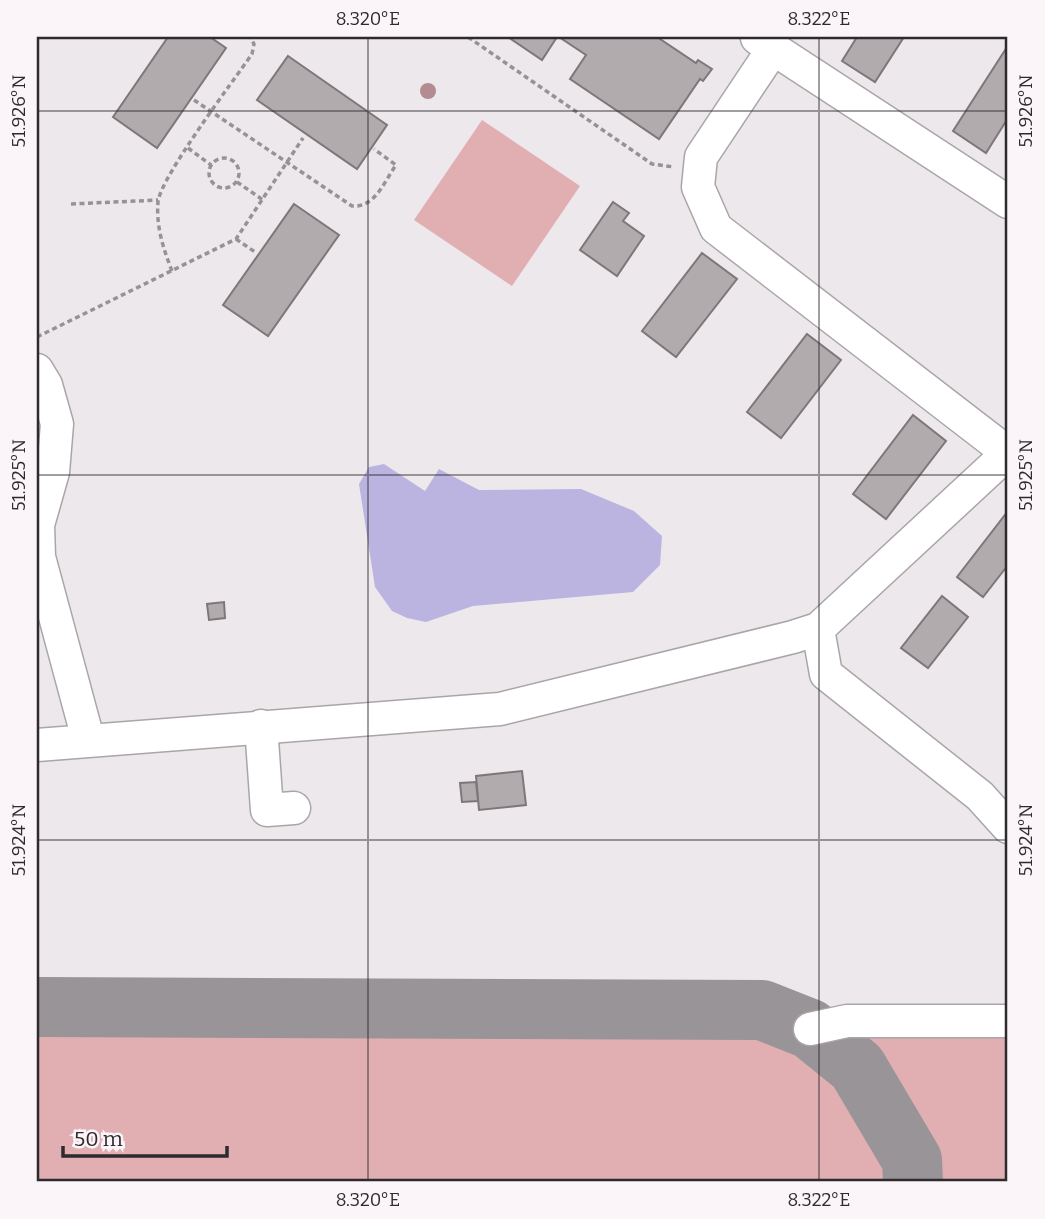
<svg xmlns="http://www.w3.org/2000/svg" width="1045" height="1219" font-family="Bitter,serif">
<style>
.green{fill:#e1afb2}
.water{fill:#bbb4e0}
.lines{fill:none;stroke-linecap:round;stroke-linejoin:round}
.taxiway{stroke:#989497;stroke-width:60}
.building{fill:#b2abae;stroke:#7e777a;stroke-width:2}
.minor-casing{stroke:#aaa5a9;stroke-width:35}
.path{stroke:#969396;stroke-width:3.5;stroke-dasharray:5 3.5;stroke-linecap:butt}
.minor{stroke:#fff;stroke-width:32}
.tree{fill:#b38b91}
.ticks{fill:none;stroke:#2d2b2d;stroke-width:2;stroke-opacity:0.45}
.neatline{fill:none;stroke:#2d2b2d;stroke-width:2.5}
.ticks-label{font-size:18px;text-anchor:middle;fill:#2d2b2d}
</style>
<rect width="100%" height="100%" fill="#ede8ec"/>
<g class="green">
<path d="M 482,120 L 580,186 L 512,286 L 414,220 Z"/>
<path d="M 37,1028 L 586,1034 L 1008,1033 L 1008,1182 L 37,1182 Z"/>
</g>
<path class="water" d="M 384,464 L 425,491 L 439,469 L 479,490 L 581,489 L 634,511 L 662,536 L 660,565 L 633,592 L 473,606 L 426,622 L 407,618 L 392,611 L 375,587 L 359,484 L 369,467 Z"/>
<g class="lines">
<path class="taxiway" d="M 37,1007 L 762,1010 L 810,1029 L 857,1067 L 912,1160 L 913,1182"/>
</g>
<g class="building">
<path d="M 168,37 L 210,37 L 226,48 L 157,148 L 113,117 Z"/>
<path d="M 508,37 L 557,37 L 542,60 Z"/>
<path d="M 559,37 L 657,37 L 696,63 L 698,60 L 712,69 L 703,81 L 700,79 L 659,139 L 570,79 L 586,55 Z"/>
<path d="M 857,37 L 904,37 L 875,82 L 842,61 Z"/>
<path d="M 1007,47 L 1008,118 L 986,153 L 953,131 Z"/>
<path d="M 288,56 L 387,125 L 357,169 L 257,100 Z"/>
<path d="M 613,202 L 629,213 L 623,221 L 644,236 L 617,276 L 580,250 Z"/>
<path d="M 294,204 L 339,235 L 268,336 L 223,305 Z"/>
<path d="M 702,253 L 737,279 L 676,357 L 642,331 Z"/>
<path d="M 807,334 L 841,360 L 781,438 L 747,412 Z"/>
<path d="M 913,415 L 946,441 L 886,519 L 853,494 Z"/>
<path d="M 1008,511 L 1008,565 L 983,597 L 957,577 Z"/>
<path d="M 942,596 L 968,617 L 928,668 L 901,648 Z"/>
<path d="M 224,602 L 225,618 L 209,620 L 207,604 Z"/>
<path d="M 522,771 L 526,805 L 479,810 L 476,776 Z"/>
<path d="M 476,782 L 478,801 L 462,802 L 460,783 Z"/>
</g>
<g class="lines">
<g class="minor-casing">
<g id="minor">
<path d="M 757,38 L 1008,202"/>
<path d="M 37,370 L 46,385 L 57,424 L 53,472 L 38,525 L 39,557 L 88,739"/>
<path d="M 818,629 L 826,674 L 980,796 L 1008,827"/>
<path d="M 261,726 L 267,810 L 294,808"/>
<path d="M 37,745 L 500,709 L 793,637 L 818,629 L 1008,453 L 716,228 L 698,187 L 701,157 L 773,49"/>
<path d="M 810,1029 L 847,1021 L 1008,1021"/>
</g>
</g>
<g class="path">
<path d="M 468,37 L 652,164 L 674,167"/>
<path d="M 194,100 L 352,206 C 375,208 384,182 396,165 L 374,149"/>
<path d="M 188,148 L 211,165"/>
<circle cx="224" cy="173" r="15"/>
<path d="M 237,182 L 263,200"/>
<path d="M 71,204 L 158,200"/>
<path d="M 236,239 L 255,252"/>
<path d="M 172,271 C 163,248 156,226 158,202 C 160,178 234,80 252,54 L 254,44 L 250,37"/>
<path d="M 37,337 L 236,239 L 303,138"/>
</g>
<use href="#minor" class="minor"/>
</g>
<circle class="tree" cx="428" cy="91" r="8"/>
<path class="ticks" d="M 368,37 L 368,1182M 819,37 L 819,1182M 37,111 L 1008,111M 37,475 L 1008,475M 37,840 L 1008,840"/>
<rect width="1045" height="1219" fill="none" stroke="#fbf5f9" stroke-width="77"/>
<path d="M63 1146v10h164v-10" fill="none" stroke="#2d2b2d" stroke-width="3.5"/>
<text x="74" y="1146" font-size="21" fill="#2d2b2d" stroke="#fbf5f9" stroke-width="5" paint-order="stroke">50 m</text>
<rect x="38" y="38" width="968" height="1142" class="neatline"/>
<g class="ticks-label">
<text x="368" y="25">8.320°E</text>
<text x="819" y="25">8.322°E</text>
<text transform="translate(19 111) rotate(-90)" y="6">51.926°N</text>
<text transform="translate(1026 111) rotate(-90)" y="6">51.926°N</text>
<text transform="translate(19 475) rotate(-90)" y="6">51.925°N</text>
<text transform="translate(1026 475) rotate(-90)" y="6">51.925°N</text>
<text transform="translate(19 840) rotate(-90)" y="6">51.924°N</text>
<text transform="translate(1026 840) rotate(-90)" y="6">51.924°N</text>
<text x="368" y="1206">8.320°E</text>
<text x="819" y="1206">8.322°E</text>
</g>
</svg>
